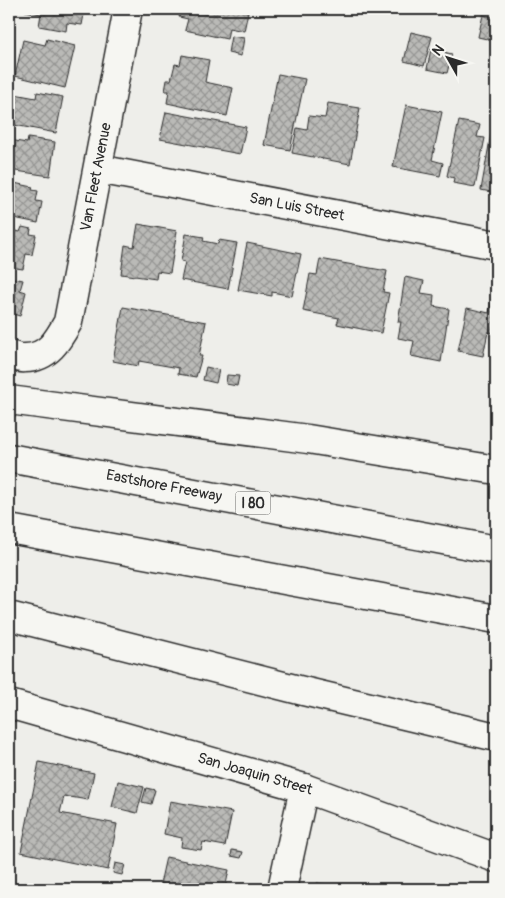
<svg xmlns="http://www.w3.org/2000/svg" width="505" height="898" font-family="Pangolin,sans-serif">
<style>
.building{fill:url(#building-cross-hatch);stroke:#2b2b2b}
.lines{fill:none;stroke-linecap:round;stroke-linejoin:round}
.minor-casing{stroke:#2b2b2b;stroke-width:31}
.highway-casing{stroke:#2b2b2b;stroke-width:31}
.minor{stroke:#f6f6f2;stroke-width:28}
.highway{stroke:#f6f6f2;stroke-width:28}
.labels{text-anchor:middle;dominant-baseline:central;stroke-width:4.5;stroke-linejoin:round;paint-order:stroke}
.shield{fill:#f6f6f2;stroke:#686867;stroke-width:1}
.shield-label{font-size:14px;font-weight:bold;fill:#2b2b2b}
.street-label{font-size:15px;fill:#2b2b2b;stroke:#f6f6f2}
</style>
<defs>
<pattern id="building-cross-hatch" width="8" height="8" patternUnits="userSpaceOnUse" patternTransform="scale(1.25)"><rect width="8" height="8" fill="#babab7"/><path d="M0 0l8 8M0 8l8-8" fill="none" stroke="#979795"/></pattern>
</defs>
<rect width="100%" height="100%" fill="#eeeeea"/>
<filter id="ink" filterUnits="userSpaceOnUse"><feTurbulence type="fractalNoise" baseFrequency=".02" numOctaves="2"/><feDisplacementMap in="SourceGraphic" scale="10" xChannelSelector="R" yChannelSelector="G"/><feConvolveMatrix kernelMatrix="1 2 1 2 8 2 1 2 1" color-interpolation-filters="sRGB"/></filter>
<g filter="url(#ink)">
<g class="building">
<path d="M 26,9 L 85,9 L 82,25 L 67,23 L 66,31 L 39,26 L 41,14 L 25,11 Z"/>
<path d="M 181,9 L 233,9 L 248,12 L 244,31 L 229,28 L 227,39 L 185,30 L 188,19 L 179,17 Z"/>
<path d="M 483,15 L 496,18 L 496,41 L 478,37 Z"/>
<path d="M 411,32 L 432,37 L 424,66 L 404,61 Z"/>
<path d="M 231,36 L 244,38 L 241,56 L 228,53 Z"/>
<path d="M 47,39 L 75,46 L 65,88 L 15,76 L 23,40 L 45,45 Z"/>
<path d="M 431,49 L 452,54 L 447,73 L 427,69 Z"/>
<path d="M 182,55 L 209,60 L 205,82 L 233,88 L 227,116 L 167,103 L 169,91 L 165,91 L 167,80 L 171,80 L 175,64 L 180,65 Z"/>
<path d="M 278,74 L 305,79 L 290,150 L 264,145 Z"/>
<path d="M 37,92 L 63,97 L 56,133 L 9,124 L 9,93 L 36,98 Z"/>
<path d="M 328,103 L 360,108 L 350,164 L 292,153 L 297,128 L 307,130 L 309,116 L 325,118 Z"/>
<path d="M 406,105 L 442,112 L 432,160 L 443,163 L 440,176 L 393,167 Z"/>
<path d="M 166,112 L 246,127 L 240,154 L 160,139 Z"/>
<path d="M 459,121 L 480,125 L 477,137 L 485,138 L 475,187 L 453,183 L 454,178 L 447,176 Z"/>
<path d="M 491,134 L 496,135 L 496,193 L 481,190 Z"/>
<path d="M 28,138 L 55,142 L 50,176 L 9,170 L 9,140 L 27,143 Z"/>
<path d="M 9,182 L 33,187 L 32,190 L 38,191 L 36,201 L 42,202 L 38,223 L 9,217 Z"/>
<path d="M 138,224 L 177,231 L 170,273 L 157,271 L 156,279 L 121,274 L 125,245 L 134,247 Z"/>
<path d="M 22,227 L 31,229 L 30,234 L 36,235 L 32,255 L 26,254 L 23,269 L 9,267 L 9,229 L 20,232 Z"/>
<path d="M 186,234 L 204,237 L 203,241 L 218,244 L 219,240 L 237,243 L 228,289 L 181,280 L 185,262 L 181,261 Z"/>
<path d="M 247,243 L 301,254 L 292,296 L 272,292 L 272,296 L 238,290 Z"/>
<path d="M 320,259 L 387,271 L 383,292 L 389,293 L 381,333 L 337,324 L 339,318 L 303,311 L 310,274 L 317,275 Z"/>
<path d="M 9,277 L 23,280 L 20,290 L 26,292 L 20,316 L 9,313 Z"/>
<path d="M 405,277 L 424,281 L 421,293 L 434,295 L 433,306 L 449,309 L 441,362 L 411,356 L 414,341 L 398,338 L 401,322 L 398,322 Z"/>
<path d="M 493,293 L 496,294 L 496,334 L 488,332 L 483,356 L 458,351 L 467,308 L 489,313 Z"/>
<path d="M 123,307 L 206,322 L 199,356 L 202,356 L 196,377 L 178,374 L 179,368 L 139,361 L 138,366 L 113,361 Z"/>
<path d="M 206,367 L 219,370 L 216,383 L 203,380 Z"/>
<path d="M 227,375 L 239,376 L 237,386 L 226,384 Z"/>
<path d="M 39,762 L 94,773 L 88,800 L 64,796 L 60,813 L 117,824 L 108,870 L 21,852 Z"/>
<path d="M 118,781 L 144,787 L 137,813 L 112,807 Z"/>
<path d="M 146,788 L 155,790 L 151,804 L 142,802 Z"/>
<path d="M 170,801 L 232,812 L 225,846 L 203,842 L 201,850 L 181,847 L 182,838 L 164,834 Z"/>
<path d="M 232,850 L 243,852 L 241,858 L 231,856 Z"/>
<path d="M 166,857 L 229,870 L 225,889 L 186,889 L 160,884 Z"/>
<path d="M 115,863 L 125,865 L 122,875 L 113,873 Z"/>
<path d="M 9,879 L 13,880 L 12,888 L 19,889 L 9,889 Z"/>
<path d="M 24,882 L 58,889 L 23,889 Z"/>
<path d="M 317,883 L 345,888 L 345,889 L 316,889 Z"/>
</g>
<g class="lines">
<g class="minor-casing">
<g id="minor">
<path d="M 98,169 L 496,245"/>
<path d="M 9,355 C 13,356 20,359 25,358 C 48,358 58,340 68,322 L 128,9"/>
<path d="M 9,704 L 304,788 L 496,858"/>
<path d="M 282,889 L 304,788"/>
</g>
</g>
<g class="highway-casing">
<g id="highway">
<path d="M 9,400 L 308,439 L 496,470"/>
<path d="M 9,458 L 496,550"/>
<path d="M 9,529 L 496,619"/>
<path d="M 9,616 L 303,691 L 496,737"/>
</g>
</g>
<use href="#minor" class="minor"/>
<use href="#highway" class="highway"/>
</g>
</g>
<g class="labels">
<rect class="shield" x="235.5" y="491.5" width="35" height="23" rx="4"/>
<g class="shield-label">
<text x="253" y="503">I 80</text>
</g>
<g class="street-label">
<text transform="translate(96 177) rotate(-79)">Van Fleet Avenue</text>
<text transform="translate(297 207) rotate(11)">San Luis Street</text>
<text transform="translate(164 486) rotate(11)">Eastshore Freeway</text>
<text transform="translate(255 774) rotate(16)">San Joaquin Street</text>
</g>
</g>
<rect width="505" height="898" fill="none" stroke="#f6f6f2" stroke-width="30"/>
<rect x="15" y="15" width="475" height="868" fill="none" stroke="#2b2b2b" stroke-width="2" filter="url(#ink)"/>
<g transform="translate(448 58) rotate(309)" stroke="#f6f6f2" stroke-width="4" paint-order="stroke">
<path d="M0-4L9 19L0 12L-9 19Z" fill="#2b2b2b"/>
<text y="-8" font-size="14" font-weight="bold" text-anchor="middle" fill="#2b2b2b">N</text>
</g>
</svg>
